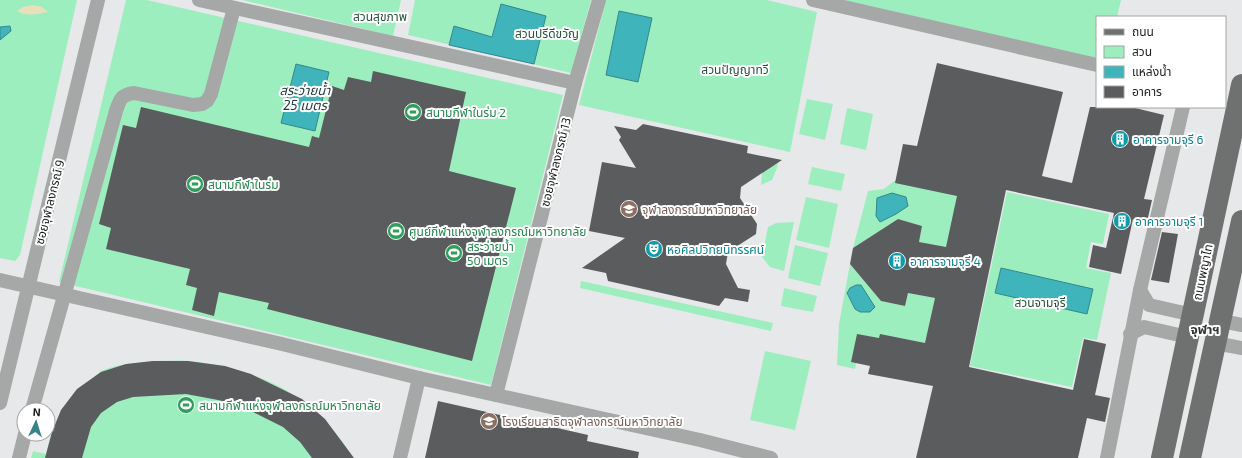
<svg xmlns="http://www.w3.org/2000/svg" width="1242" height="458" font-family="'Exo 2','Noto Sans Thai',sans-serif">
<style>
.green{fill:#9deebe}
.sand{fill:#e9dfba}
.water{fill:#3fb5bb;stroke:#34878b}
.building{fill:#5a5c5d}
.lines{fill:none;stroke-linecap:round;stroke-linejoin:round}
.minor{stroke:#a6a7a7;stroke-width:14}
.primary{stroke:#6f7171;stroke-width:22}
.labels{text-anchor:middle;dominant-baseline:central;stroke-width:4;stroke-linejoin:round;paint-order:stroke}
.park-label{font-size:12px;fill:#265139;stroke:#fff}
.leisure-label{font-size:12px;fill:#27864d;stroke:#fff;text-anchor:start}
.culture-label{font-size:12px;fill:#0d838f;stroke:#fff;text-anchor:start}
.street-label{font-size:12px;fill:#1a1b1b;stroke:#fff}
.education-label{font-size:12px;fill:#785e54;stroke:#fff;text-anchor:start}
.water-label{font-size:13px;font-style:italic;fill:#1e3839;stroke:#fff}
.neighbourhood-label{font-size:13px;font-weight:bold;fill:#343536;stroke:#fff}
</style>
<rect width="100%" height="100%" fill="#e7e8ea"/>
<g class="green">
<path d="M 0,0 L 77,0 L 20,255 L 15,261 L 0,258 Z"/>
<path d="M 126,0 L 147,0 L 563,95 L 491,385 L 59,282 Z"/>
<path d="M 242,0 L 401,0 L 393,36 Z"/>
<path d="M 415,0 L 591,0 L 571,73 L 408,35 Z"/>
<path d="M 606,0 L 767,0 L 817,12 L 790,152 L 579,105 Z"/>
<path d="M 842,0 L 1121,0 L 1117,17 L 1097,17 L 1097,59 Z"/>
<path d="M 807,99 L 833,104 L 825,140 L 799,134 Z"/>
<path d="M 847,108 L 873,114 L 866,150 L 840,144 Z"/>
<path d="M 778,162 L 777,168 L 772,180 L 761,185 L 762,173 Z"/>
<path d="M 812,167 L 845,174 L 841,191 L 808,184 Z"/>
<path d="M 894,181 L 962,194 L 949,250 L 919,242 L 922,226 L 898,219 L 853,248 L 868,191 L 884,189 Z"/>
<path d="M 1007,192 L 1109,214 L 1103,244 L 1091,242 L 1086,268 L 1111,273 L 1097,340 L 1083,338 L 1072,387 L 970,366 Z"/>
<path d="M 806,197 L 838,204 L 829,248 L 796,240 Z"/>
<path d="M 794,222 L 784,271 L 770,267 L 762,257 L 768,227 L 776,223 Z"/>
<path d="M 795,245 L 828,253 L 820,286 L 788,278 Z"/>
<path d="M 850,264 L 881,301 L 905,306 L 908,293 L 935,298 L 924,350 L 860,341 L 855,369 L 837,365 L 839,324 Z"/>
<path d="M 581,281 L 773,323 L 771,331 L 580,288 Z"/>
<path d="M 784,288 L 817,296 L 813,312 L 781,306 Z"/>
<path d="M 765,351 L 811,361 L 795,430 L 750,420 Z"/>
<path d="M 153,361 C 165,361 178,360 189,361 C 242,366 300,387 333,430 C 340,439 348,447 351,458 L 31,458 L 33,451 L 46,454 C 54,423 62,400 89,381 C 93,378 97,374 101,371 C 117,364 136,363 153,361 Z"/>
</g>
<path class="sand" d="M 33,5 L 42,7 L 48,12 C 37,14 27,17 17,11 L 23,7 Z"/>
<g class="water">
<path d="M 501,4 L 546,16 L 534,64 L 449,45 L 454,26 L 492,37 Z"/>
<path d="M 619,11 L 652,18 L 638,82 L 606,75 Z"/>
<path d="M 10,26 L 11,31 L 0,40 L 0,27 Z"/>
<path d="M 296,64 L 329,72 L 315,131 L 281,123 Z"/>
<path d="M 892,193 L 906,197 L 908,206 L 896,214 L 880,222 L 876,216 L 877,198 Z"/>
<path d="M 1001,268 L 1093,289 L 1087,314 L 995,293 Z"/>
<path d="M 856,285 L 861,285 L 875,307 L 870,312 L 860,312 L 855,309 L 847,293 L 850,288 Z"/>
</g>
<g class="building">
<path d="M 937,63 L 1063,92 L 1042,176 L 1072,183 L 1090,107 L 1131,107 L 1164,115 L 1144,199 L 1152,200 L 1147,222 L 1133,219 L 1121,274 L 1089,267 L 1093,245 L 1106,248 L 1114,213 L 1006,190 L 969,367 L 1073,390 L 1084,339 L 1106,344 L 1095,395 L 1110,398 L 1105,422 L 1087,418 L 1078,458 L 916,458 L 933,386 L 868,374 L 870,366 L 851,362 L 857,334 L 879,338 L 880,334 L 925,343 L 935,298 L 908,293 L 905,306 L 881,301 L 850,264 L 853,248 L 898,219 L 922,226 L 919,242 L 946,247 L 957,196 L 895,183 L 903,144 L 917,146 Z"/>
<path d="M 373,71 L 466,92 L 449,171 L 516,188 L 472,361 L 267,309 L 269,303 L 219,292 L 214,316 L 192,310 L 197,288 L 186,285 L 190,269 L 106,249 L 111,228 L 99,224 L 123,125 L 136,128 L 141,107 L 309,147 L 312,136 L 319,138 L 332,86 L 344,90 L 348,77 L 371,82 Z"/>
<path d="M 643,124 L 748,146 L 747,153 L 782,160 L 741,187 L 740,198 L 757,224 L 756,234 L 728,252 L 726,264 L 738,288 L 750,290 L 748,302 L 725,298 L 719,306 L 608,281 L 606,273 L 582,268 L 625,238 L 589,231 L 602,162 L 636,168 L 619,140 L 621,137 L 614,126 L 636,130 Z"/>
<path d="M 1162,232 L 1178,234 L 1169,283 L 1151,280 Z"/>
<path d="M 153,361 L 188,361 L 225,366 L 251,374 L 302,399 L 325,419 L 354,458 L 312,458 L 300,442 L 283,427 L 239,405 L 218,400 L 186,394 L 133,397 L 117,402 L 101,413 L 91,427 L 82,458 L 45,458 L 52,432 L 61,410 L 77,389 L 101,372 L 126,364 Z"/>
<path d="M 438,401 L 588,435 L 587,441 L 639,452 L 638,458 L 425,458 Z"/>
</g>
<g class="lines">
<g class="minor">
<path d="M 199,0 L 575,83"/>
<path d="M 813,0 L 1097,65"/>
<path d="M 0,280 L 282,344 L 419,378 L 700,440 L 771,458"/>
<path d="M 1140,290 L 1149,305 L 1193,315"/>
<path d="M 1221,321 L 1242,325"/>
<path d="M 1130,334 L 1144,327 L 1188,337"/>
<path d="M 1215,343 L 1242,348"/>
<path d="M 496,395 L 575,83 L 599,0"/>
<path d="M 0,403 L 98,0"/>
<path d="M 32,410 L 116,111 C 120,99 121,95 134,93 L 193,105 L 202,104 L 207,101 L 211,94 L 234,8"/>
<path d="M 19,458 L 25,434"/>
<path d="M 400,458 L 419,378"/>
<path d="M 1107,458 L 1140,290 L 1183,107"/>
</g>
<g class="primary">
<path d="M 1162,458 L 1242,85"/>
<path d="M 1190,458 L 1242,221"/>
</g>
</g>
<defs>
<g id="stadium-disc" transform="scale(0.9)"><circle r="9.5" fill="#2e9e5b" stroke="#fff"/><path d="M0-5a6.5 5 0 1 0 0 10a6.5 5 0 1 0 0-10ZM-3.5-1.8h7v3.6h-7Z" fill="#fff"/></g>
<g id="building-disc" transform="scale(0.9)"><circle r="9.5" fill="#0f9aa8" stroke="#fff"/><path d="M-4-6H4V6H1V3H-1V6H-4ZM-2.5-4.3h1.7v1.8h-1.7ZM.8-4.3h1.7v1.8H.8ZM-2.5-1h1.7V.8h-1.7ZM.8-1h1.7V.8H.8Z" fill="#fff"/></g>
<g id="university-disc" transform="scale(0.9)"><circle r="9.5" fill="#8d6e63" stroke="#fff"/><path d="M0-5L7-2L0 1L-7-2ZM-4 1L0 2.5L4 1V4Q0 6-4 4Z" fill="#fff"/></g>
<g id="theatre-disc" transform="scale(0.9)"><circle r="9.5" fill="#0f9aa8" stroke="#fff"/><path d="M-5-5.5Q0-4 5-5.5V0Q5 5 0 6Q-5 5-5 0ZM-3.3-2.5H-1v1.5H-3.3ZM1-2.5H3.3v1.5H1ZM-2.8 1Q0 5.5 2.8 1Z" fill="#fff"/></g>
<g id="school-disc" transform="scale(0.9)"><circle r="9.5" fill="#8d6e63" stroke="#fff"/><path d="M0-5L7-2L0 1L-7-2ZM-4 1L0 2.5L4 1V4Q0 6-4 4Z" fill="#fff"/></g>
</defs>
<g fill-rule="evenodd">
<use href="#stadium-disc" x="413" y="112"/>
<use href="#building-disc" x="1120" y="139"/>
<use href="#stadium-disc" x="195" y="184"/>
<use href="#university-disc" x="629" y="209"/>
<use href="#building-disc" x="1122" y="221"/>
<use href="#stadium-disc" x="396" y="231"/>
<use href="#theatre-disc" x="654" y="249"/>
<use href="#stadium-disc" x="454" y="253"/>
<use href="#building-disc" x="897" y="261"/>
<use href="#stadium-disc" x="186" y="405"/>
<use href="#school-disc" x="489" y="421"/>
</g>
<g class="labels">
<g class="park-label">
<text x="380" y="16">สวนสุขภาพ</text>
<text x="547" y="33">สวนปรีดีขวัญ</text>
<text x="735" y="69">สวนปัญญาทวี</text>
<text x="1040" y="302">สวนจามจุรี</text>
</g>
<g class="leisure-label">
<text x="426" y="112">สนามกีฬาในร่ม 2</text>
<text x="208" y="184">สนามกีฬาในร่ม</text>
<text x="409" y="231">ศูนย์กีฬาแห่งจุฬาลงกรณ์มหาวิทยาลัย</text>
<text x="467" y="246">สระว่ายน้ำ<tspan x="467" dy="14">50 เมตร</tspan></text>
<text x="199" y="405">สนามกีฬาแห่งจุฬาลงกรณ์มหาวิทยาลัย</text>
</g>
<g class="culture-label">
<text x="1133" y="139">อาคารจามจุรี 6</text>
<text x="1135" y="221">อาคารจามจุรี 1</text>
<text x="667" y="249">หอศิลปวิทยนิทรรศน์</text>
<text x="910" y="261">อาคารจามจุรี 4</text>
</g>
<g class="street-label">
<text transform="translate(555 162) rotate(-76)">ซอยจุฬาลงกรณ์ 13</text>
<text transform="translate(49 202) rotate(-76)">ซอยจุฬาลงกรณ์ 9</text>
<text transform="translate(1202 272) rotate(-78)">ถนนพญาไท</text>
</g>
<g class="education-label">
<text x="642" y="209">จุฬาลงกรณ์มหาวิทยาลัย</text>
<text x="502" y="421">โรงเรียนสาธิตจุฬาลงกรณ์มหาวิทยาลัย</text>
</g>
<g class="water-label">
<text x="305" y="90">สระว่ายน้ำ<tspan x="305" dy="15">25 เมตร</tspan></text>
</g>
<g class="neighbourhood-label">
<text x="1205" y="329">จุฬาฯ</text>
</g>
</g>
<rect x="1096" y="16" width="130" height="92" fill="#ffffff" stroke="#a3a4a4"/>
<rect x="1104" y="29" width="20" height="6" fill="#6f7171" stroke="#a3a4a4"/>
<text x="1132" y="36" font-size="12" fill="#1a1b1b">ถนน</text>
<rect x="1104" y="46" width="20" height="12" fill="#9deebe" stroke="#a3a4a4"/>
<text x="1132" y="56" font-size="12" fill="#1a1b1b">สวน</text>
<rect x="1104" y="66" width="20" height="12" fill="#3fb5bb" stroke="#a3a4a4"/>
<text x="1132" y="76" font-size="12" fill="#1a1b1b">แหล่งน้ำ</text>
<rect x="1104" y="86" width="20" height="12" fill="#5a5c5d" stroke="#a3a4a4"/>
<text x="1132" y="96" font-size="12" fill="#1a1b1b">อาคาร</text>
<g transform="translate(36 422) rotate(4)"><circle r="19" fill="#ffffff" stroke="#a3a4a4"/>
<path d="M0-3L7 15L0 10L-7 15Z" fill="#3a818a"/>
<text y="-6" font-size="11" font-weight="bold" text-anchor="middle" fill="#1a1b1b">N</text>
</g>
</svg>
